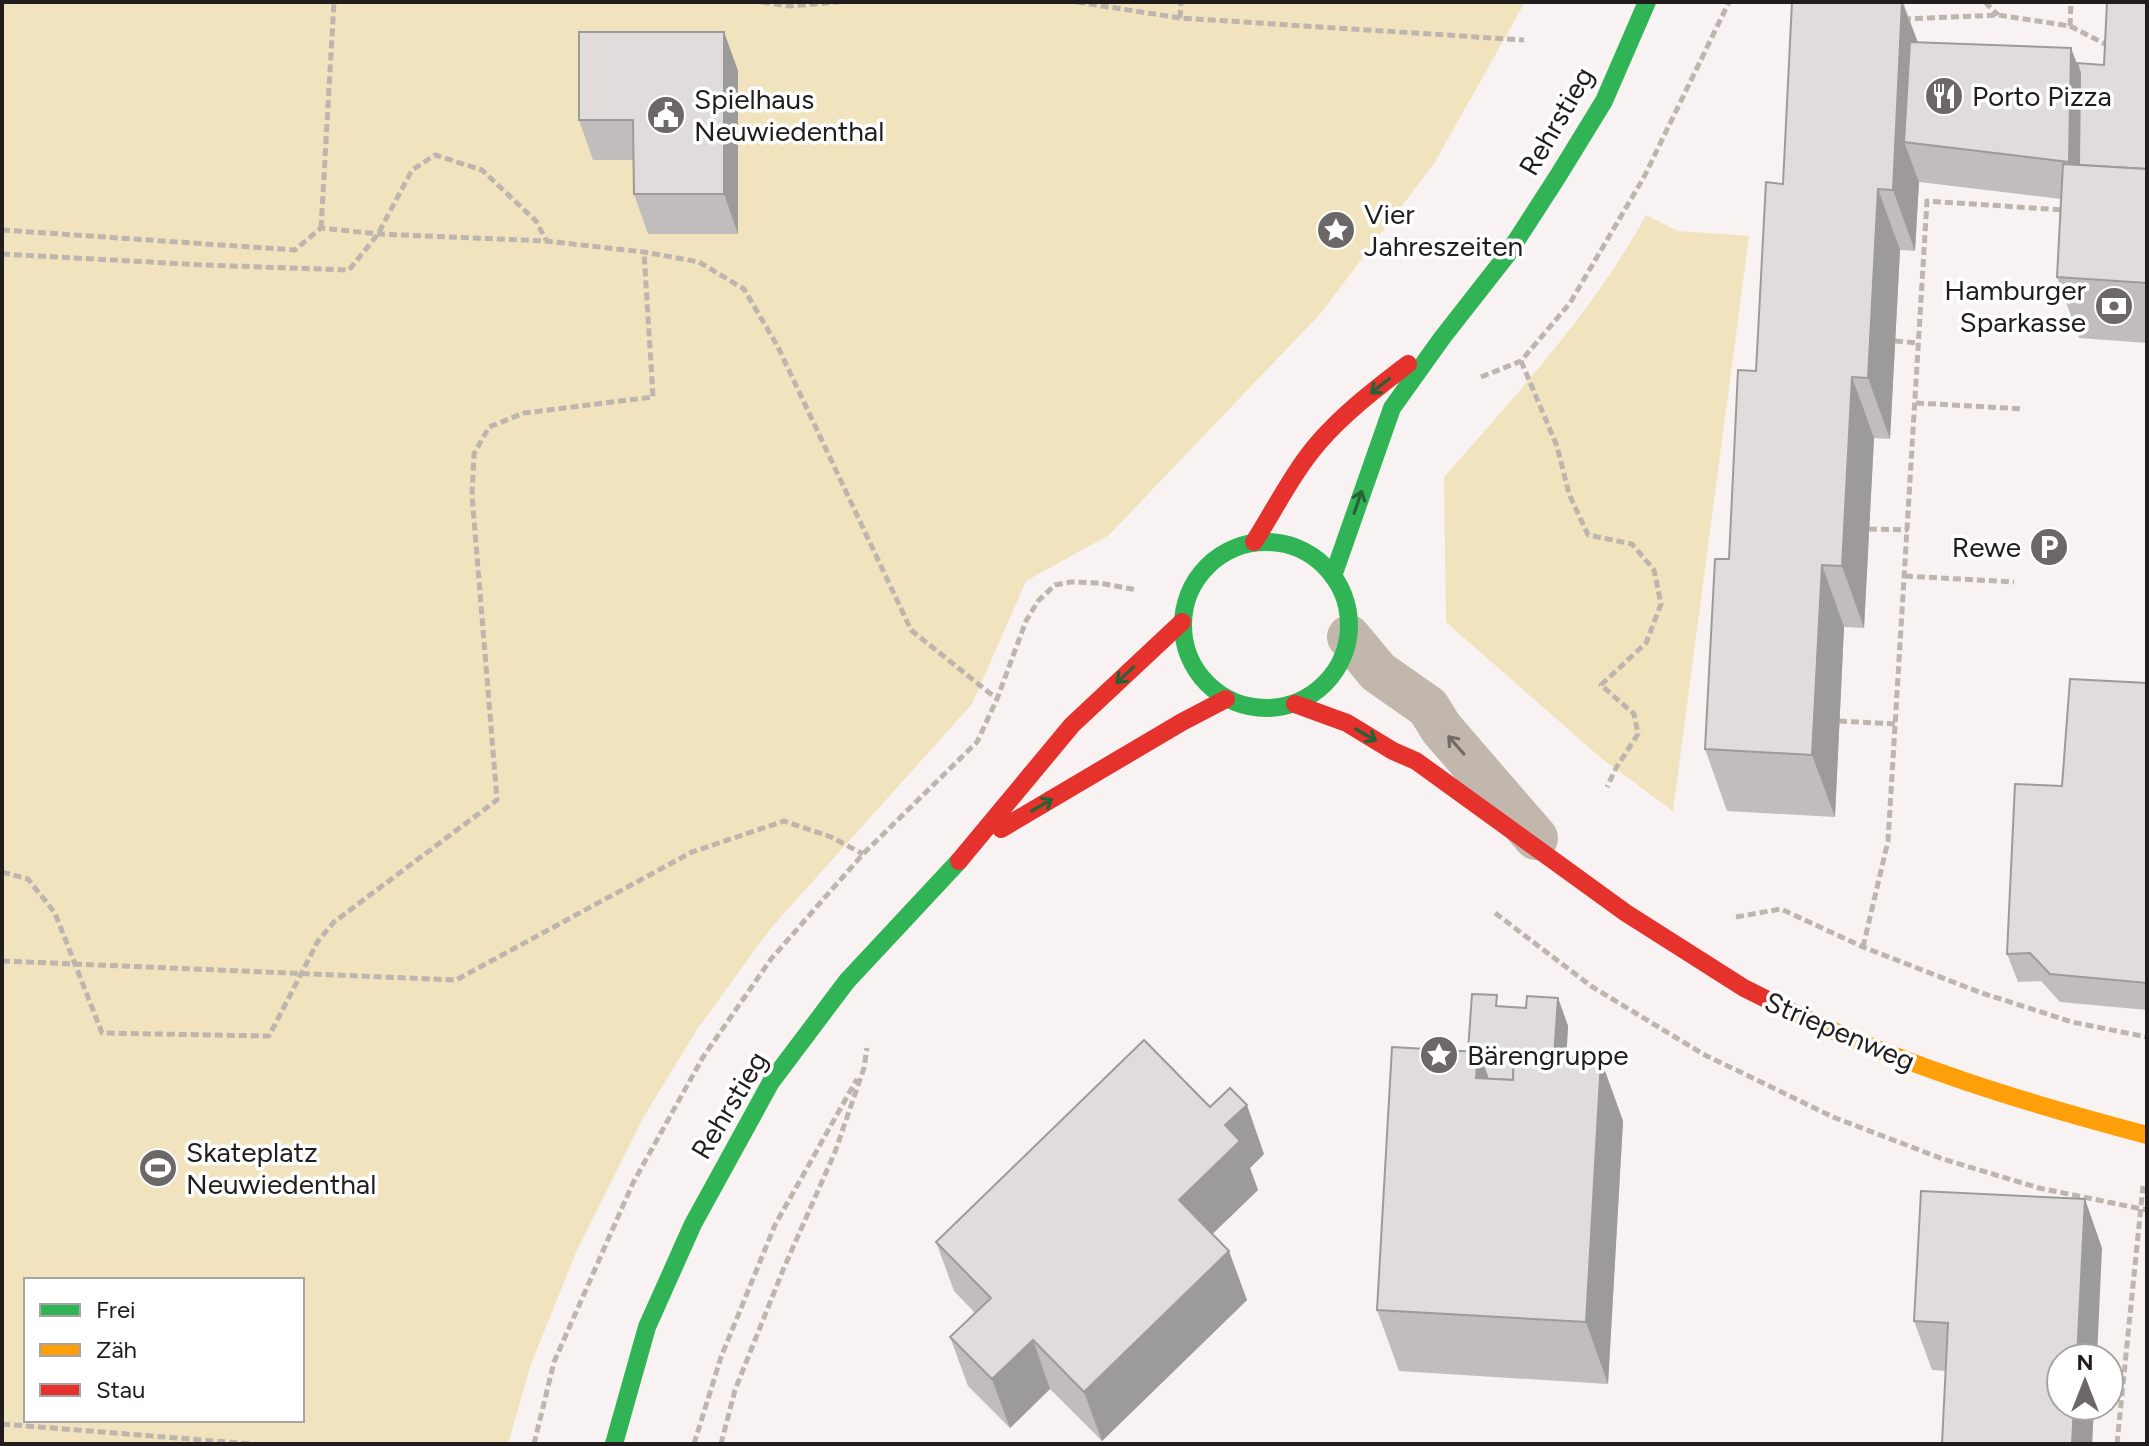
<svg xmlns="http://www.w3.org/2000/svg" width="2149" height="1446" font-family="Figtree,sans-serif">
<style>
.green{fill:#f1e3bd;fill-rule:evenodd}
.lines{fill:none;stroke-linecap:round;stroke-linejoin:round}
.path{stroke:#beb5ae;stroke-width:5;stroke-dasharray:8 4;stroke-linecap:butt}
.street{stroke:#c2b7ac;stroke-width:44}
.fast{stroke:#30b455;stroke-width:18}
.slow{stroke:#ff9f0a;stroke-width:18}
.jam{stroke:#e5322d;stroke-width:18}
.wall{fill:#c1bdbd}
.shaded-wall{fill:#9d9a9a}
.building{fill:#e0dcdc;stroke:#9d9a9a;stroke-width:2}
.oneway{stroke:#286136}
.oneway2{stroke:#726a64}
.labels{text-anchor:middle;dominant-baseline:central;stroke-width:7;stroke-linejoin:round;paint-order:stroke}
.poi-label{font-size:28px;fill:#211d1c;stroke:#fff;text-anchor:start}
.street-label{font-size:28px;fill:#211d1c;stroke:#fff}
</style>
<rect width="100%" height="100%" fill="#f8f3f2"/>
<g class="green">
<path d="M 2,2 L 1525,2 L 1435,162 L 1321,313 L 1109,535 L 1026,581 L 972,704 L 771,928 L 698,1028 L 644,1116 L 577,1250 L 531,1364 L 508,1444 L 2,1444 ZM 26,1280 L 302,1280 L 302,1420 L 26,1420 Z"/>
<path d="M 1646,215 L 1678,231 L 1749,236 L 1673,811 L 1601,758 L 1446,622 L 1444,477 C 1516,395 1593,312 1646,215 Z"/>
</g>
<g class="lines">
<g class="path">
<path d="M 762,2 L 789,6 L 839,2"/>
<path d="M 1077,2 L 1180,18 L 1524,40"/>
<path d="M 1985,2 L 1998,15"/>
<path d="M 1180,18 L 1181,2"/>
<path d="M 1903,19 L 1998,15 L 2070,26 L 2111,47"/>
<path d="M 2070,26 L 2071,2"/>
<path d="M 321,228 L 334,2"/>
<path d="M 2,230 L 295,250 L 321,228 L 378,234 L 546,241 L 644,252 L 699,262 L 744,289 L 778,347 L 911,630 L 997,699"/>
<path d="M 2,254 L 204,265 L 349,270 L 378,234 L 412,170 L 435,155 L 482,170 L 536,221 L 546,240"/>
<path d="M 1895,341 L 1919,343"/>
<path d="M 1521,361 L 1557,446 L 1569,494 L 1588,535 L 1632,544 L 1654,570 L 1661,604 L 1646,643 L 1601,685 L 1634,714 L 1638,734 L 1616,768 L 1607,787"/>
<path d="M 1481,377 L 1521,361 L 1570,303 L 1644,177 L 1729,2"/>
<path d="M 1916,403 L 2024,409"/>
<path d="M 1869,529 L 1908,530"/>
<path d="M 1905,576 L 2014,582"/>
<path d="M 1839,721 L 1895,724"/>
<path d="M 2,872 L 28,879 L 55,913 L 102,1033 L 269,1036 L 318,941 L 334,922 L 497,800 L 472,495 L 474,454 L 489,427 L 524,413 L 653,397 L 644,252"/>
<path d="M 1495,913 L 1591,986 L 1703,1054 L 1833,1117 L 1943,1159 L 2039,1188 L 2147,1210"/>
<path d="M 1736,917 L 1781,909 L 1863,947 L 1979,992 L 2072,1022 L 2147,1037"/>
<path d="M 1863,947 L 1888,841 L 1927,201 L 2064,210"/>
<path d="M 2,961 L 456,980 L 692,852 L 784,821 L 831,837 L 863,854"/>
<path d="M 2,1424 L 252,1444"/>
<path d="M 534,1444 L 554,1362 L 633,1183 L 703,1057 L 771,959 L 863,854 L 977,742 L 997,699 L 1026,621 L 1038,601 L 1055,585 L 1071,582 L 1100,583 L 1137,590"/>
<path d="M 694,1444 L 721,1357 L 775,1225 L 857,1079"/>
<path d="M 721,1444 L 735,1390 L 783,1270 L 835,1152 L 864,1068 L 867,1048"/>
<path d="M 2117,1444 L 2143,1186"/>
</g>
<path class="street" d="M 1349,637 L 1378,672 L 1428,707 L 1441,728 L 1536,838"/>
<g class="fast">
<circle cx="1266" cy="625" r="83"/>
<path d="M 1333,576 L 1392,408 L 1442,338 L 1507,255 L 1558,176 L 1604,101 L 1647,2"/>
<path d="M 614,1444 L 647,1327 L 693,1224 L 771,1082 L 847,981 L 959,861"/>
</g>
<path class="slow" d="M 1792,1012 C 1905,1066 2026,1103 2147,1135"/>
<g class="jam">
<path d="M 1254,542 C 1275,509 1293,472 1319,442 C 1345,412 1377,388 1408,364"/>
<path d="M 1295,704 L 1347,723 L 1393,751 L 1416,761 L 1626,913 L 1744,988 L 1792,1012"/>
<path d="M 1001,829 L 1182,722 L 1226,699"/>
<path d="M 959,861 L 1072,725 L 1182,622"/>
</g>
</g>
<g class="wall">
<path d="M 1792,2 L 1903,2 L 1918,42 L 2077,63 L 2104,65 L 2147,2 L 2147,343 L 2079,338 L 2057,277 L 2061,199 L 1919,182 L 1915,251 L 1900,250 L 1890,439 L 1874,438 L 1864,628 L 1844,627 L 1835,817 L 1727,811 L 1705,749 L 1729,559 L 1783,184 Z"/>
<path d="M 724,32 L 738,71 L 738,234 L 648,234 L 634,194 L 633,160 L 593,160 L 579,120 Z"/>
<path d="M 2147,683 L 2147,1010 L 2060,1002 L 2041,981 L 2018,982 L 2007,954 L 2062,786 Z"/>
<path d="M 1558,998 L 1568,1026 L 1566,1058 L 1601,1060 L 1623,1121 L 1608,1384 L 1399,1371 L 1377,1310 L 1468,1051 L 1501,1006 L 1526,1008 Z"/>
<path d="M 1264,1154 L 1250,1168 L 1258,1190 L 1212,1234 L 1247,1300 L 1102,1441 L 1050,1389 L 1010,1428 L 968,1386 L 950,1337 L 975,1313 L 954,1291 L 936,1242 Z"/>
<path d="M 2102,1248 L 2061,1406 L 2094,1406 L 2092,1444 L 1942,1444 L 1946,1371 L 1932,1370 L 1914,1321 Z"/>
</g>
<g class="shaded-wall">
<path d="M 1902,2 L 1925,61 L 1904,142 L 1919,182 L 1915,251 L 1893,190 Z"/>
<path d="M 724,32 L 738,71 L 738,234 L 724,194 Z"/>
<path d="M 2071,48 L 2086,87 L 2084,201 L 2069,162 Z"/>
<path d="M 1878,189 L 1900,250 L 1890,439 L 1868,378 Z"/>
<path d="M 1852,377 L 1874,438 L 1864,628 L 1842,566 Z"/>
<path d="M 1822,565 L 1844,627 L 1835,817 L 1812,755 Z"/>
<path d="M 1558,998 L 1568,1026 L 1563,1117 L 1552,1089 Z"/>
<path d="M 1478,1052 L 1500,1112 L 1476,1078 Z"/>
<path d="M 1601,1060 L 1623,1121 L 1608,1384 L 1586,1322 Z"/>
<path d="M 1247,1105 L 1264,1154 L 1250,1168 L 1258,1190 L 1197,1249 L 1179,1200 L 1225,1125 Z"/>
<path d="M 2085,1199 L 2102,1248 L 2097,1358 L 2077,1358 Z"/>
<path d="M 1229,1251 L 1247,1300 L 1102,1441 L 1084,1392 Z"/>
<path d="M 1033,1340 L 1050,1389 L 1010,1428 L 992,1379 Z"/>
<path d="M 2074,1406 L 2094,1406 L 2092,1444 L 2072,1444 Z"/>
</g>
<g class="building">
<path d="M 1792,2 L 1902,2 L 1893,190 L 1878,189 L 1868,378 L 1852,377 L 1842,566 L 1822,565 L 1812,755 L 1705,749 L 1715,559 L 1729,559 L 1738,370 L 1756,371 L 1766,182 L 1783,184 Z"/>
<path d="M 2107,2 L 2147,2 L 2147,169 L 2079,165 L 2080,73 L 2077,63 L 2104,65 Z"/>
<path d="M 579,32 L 724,32 L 724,194 L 634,194 L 633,120 L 579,120 Z"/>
<path d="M 1910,42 L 2071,48 L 2069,162 L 1904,142 Z"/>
<path d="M 2063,164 L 2147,169 L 2147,283 L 2057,277 Z"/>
<path d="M 2070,679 L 2147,683 L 2147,983 L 2050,974 L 2030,953 L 2007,954 L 2015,784 L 2062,786 Z"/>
<path d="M 1472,994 L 1497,995 L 1496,1006 L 1526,1008 L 1527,996 L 1558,998 L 1554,1057 L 1514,1055 L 1513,1080 L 1488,1079 L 1478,1052 L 1468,1051 Z"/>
<path d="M 1144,1040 L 1210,1107 L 1230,1088 L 1247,1105 L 1225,1125 L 1240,1141 L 1179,1200 L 1229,1251 L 1084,1392 L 1033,1340 L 992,1379 L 950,1337 L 991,1298 L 936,1242 Z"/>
<path d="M 1392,1047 L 1478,1052 L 1476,1078 L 1513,1080 L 1514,1055 L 1601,1060 L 1586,1322 L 1377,1310 Z"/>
<path d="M 1921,1191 L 2085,1199 L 2077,1358 L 2061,1358 L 2061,1406 L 2074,1406 L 2072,1444 L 1942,1444 L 1948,1323 L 1914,1321 Z"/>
</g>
<defs><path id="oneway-shaft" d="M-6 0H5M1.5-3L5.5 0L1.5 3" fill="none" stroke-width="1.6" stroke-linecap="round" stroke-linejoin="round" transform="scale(2)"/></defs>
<g class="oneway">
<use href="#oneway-shaft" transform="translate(1380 386) rotate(141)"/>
<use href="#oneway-shaft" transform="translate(1358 502) rotate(-71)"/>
<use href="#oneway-shaft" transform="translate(1125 675) rotate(137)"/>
<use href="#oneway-shaft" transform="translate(1366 735) rotate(30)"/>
<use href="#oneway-shaft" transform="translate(1042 805) rotate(-30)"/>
</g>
<use class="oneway2" href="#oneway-shaft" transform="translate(1456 745) rotate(-131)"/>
<defs>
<g id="restaurant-disc" transform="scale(2)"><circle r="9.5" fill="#6c6867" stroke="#fff"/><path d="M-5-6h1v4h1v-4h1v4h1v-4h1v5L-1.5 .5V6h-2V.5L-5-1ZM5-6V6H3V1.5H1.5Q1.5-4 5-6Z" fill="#fff"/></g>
<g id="civic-disc" transform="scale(2)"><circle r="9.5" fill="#6c6867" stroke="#fff"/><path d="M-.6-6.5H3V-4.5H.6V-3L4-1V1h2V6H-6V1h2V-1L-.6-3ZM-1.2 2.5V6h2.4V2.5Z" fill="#fff"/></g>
<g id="sight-disc" transform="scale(2)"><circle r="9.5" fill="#6c6867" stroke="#fff"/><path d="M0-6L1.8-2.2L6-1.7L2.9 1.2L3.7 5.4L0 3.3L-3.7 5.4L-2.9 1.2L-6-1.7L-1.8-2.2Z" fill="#fff"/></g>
<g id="bank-disc" transform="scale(2)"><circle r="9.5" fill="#6c6867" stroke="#fff"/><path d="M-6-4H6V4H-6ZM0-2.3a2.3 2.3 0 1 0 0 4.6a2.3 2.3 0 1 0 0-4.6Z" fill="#fff"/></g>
<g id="parking-disc" transform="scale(2)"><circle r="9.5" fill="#6c6867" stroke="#fff"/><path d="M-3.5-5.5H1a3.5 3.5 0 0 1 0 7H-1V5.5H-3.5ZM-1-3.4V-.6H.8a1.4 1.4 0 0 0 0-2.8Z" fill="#fff"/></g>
<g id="stadium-disc" transform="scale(2)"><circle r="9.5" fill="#6c6867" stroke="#fff"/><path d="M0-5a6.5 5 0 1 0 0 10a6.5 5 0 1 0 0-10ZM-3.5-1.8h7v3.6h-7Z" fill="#fff"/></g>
</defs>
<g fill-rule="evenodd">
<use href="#restaurant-disc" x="1944" y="96"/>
<use href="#civic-disc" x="666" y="115"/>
<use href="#sight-disc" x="1336" y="230"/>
<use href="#bank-disc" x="2114" y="306"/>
<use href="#parking-disc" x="2049" y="547"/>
<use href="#sight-disc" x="1439" y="1055"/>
<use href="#stadium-disc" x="158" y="1168"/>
</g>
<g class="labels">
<g class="poi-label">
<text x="1972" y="96">Porto Pizza</text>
<text x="694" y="99">Spielhaus<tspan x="694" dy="32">Neuwiedenthal</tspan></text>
<text x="1364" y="214">Vier<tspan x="1364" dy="32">Jahreszeiten</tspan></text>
<text x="2086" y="290" text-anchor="end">Hamburger<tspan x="2086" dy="32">Sparkasse</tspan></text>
<text x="2021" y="547" text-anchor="end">Rewe</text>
<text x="1467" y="1055">Bärengruppe</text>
<text x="186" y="1152">Skateplatz<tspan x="186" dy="32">Neuwiedenthal</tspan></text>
</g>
<g class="street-label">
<text transform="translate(1556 121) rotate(-60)">Rehrstieg</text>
<text transform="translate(1840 1031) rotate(23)">Striepenweg</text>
<text transform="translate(729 1105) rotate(-59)">Rehrstieg</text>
</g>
</g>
<rect width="2149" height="1446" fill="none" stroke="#211d1c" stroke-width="8"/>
<rect x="24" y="1278" width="280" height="144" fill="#ffffff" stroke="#a6a5a4" stroke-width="2"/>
<rect x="40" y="1304" width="40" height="12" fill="#30b455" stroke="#a6a5a4" stroke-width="2"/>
<text x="96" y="1318" font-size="24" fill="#211d1c">Frei</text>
<rect x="40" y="1344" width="40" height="12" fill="#ff9f0a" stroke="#a6a5a4" stroke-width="2"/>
<text x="96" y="1358" font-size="24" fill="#211d1c">Zäh</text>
<rect x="40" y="1384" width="40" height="12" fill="#e5322d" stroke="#a6a5a4" stroke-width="2"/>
<text x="96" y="1398" font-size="24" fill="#211d1c">Stau</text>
<g transform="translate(2085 1382)"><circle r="38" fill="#ffffff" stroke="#a6a5a4" stroke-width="2"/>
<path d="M0-6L14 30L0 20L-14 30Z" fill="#6c6867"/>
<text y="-12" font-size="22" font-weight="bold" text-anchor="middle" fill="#211d1c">N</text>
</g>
</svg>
